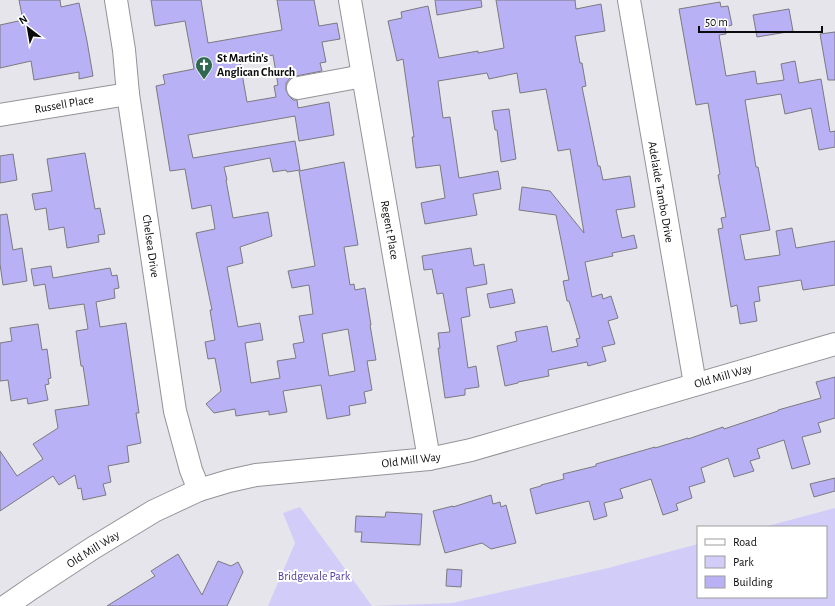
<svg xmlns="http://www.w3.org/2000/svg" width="835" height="606" font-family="'Alegreya Sans',sans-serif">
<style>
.green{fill:#d1cdf8}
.building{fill:#b9b1f6;stroke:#7b7a7f;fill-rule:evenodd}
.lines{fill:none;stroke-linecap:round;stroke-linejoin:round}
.minor-casing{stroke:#949398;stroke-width:24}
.minor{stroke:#fff;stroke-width:22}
.labels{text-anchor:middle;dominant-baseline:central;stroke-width:4;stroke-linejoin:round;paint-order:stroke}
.poi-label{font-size:12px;font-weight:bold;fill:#0b0b0d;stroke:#fff;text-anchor:start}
.street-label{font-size:12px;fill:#0b0b0d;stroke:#fff}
.park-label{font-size:12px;fill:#553fa0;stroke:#fff}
</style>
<rect width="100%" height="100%" fill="#e6e5eb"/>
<path class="green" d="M 300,507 L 372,606 L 452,603 L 608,568 L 698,544 L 698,597 L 826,597 L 826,527 L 764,527 L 835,508 L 835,606 L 268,606 L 295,543 L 283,513 Z"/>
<g class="building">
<path d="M 19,0 L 60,0 L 61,7 L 79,3 L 87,41 L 93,76 L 79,79 L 79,72 L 34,80 L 31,61 L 0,68 L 0,25 L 23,20 Z"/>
<path d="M 151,0 L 201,0 L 208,43 L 282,30 L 277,0 L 314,0 L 319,26 L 337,23 L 340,39 L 322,42 L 326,62 L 320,63 L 322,71 L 296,76 L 290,78 L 286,83 L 286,90 L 289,96 L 293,100 L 297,100 L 298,108 L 329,102 L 334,135 L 299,141 L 295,116 L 188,135 L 193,158 L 295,141 L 300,170 L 287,172 L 286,170 L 273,172 L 270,158 L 224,167 L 227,180 L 226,180 L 233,218 L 268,212 L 272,236 L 240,247 L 243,263 L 227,267 L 238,327 L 260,323 L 263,340 L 245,343 L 251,383 L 280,378 L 277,361 L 296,358 L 293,344 L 304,342 L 299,316 L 313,314 L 309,285 L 292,288 L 288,271 L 315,266 L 299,171 L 344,162 L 358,245 L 344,247 L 350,285 L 354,284 L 355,290 L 365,288 L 371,325 L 370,325 L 376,360 L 367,361 L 372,390 L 364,392 L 366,403 L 349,406 L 350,415 L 327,419 L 321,385 L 283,391 L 287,412 L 269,415 L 269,411 L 236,416 L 235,409 L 214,413 L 206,404 L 221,391 L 215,358 L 208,359 L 205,342 L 215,340 L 210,310 L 212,310 L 196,233 L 215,229 L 211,205 L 192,209 L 185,169 L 170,171 L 156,86 L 165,84 L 163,75 L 194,69 L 185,21 L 155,26 ZM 273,55 L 278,85 L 274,86 L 276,97 L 247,102 L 240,62 ZM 348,329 L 355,371 L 329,376 L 322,334 Z"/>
<path d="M 435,0 L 481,0 L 482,7 L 437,15 Z"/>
<path d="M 496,0 L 575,0 L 576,9 L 601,4 L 605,31 L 575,36 L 580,63 L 582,63 L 586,86 L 582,87 L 598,166 L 600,166 L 603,180 L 630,176 L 635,207 L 616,210 L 622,238 L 634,235 L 637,248 L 612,253 L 613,256 L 585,262 L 592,297 L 602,294 L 603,299 L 611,296 L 618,318 L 608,321 L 615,344 L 602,347 L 606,361 L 588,366 L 587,362 L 548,370 L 549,376 L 518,382 L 518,383 L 505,386 L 497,346 L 517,341 L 515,332 L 547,326 L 552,352 L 578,346 L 576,339 L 580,338 L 569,301 L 567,301 L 563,281 L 569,280 L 556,215 L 519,210 L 522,187 L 550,191 L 584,233 L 570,149 L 558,151 L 546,89 L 520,93 L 517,73 L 489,79 L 487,73 L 438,81 L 443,118 L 450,117 L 459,178 L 498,171 L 501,189 L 473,194 L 477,215 L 425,224 L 421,203 L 445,198 L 440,165 L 416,168 L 412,137 L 414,137 L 403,59 L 397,61 L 388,21 L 402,18 L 401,12 L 428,6 L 439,58 L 478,51 L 478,53 L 504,48 Z"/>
<path d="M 720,2 L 721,7 L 728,6 L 732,25 L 725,27 L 726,34 L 719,35 L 726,76 L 755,71 L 757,84 L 784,80 L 781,64 L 795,61 L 799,83 L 821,79 L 830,132 L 835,131 L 835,147 L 819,150 L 811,108 L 785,114 L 781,94 L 745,100 L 756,167 L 758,167 L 770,230 L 740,235 L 745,260 L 780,255 L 776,231 L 792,228 L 796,248 L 835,241 L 835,285 L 803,290 L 801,280 L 758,287 L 760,301 L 754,302 L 757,321 L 740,324 L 737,305 L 731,307 L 718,229 L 723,228 L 721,218 L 726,217 L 718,175 L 720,174 L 708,103 L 696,105 L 679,9 Z"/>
<path d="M 789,9 L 793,31 L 757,37 L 753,15 Z"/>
<path d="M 835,32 L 835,80 L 828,80 L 820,34 Z"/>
<path d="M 509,109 L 516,159 L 501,162 L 497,130 L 495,130 L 492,111 Z"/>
<path d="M 85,153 L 95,209 L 100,208 L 105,234 L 98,235 L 99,242 L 67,248 L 64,227 L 49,230 L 46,208 L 35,210 L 32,194 L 52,191 L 47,159 Z"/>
<path d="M 13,154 L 17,180 L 0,183 L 0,156 Z"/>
<path d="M 7,214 L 13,250 L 22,248 L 27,281 L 3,285 L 0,264 L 0,215 Z"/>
<path d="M 471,248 L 474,266 L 484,264 L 487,284 L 466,288 L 470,316 L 461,318 L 468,368 L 476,366 L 479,387 L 465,389 L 465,395 L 445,398 L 438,348 L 440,348 L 438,333 L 450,332 L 443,293 L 437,294 L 432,269 L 424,270 L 422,256 Z"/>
<path d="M 51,266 L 53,278 L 110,268 L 112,276 L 117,275 L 119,288 L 114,289 L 115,298 L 96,302 L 100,327 L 126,323 L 139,413 L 136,413 L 141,443 L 127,446 L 129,462 L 108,466 L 111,482 L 103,484 L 106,495 L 83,500 L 81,488 L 78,489 L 75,475 L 59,485 L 53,476 L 0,511 L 0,451 L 17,476 L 43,459 L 33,444 L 58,428 L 55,410 L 89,405 L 83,366 L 81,366 L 76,331 L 88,329 L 84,304 L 49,309 L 45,284 L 34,286 L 31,269 Z"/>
<path d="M 512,289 L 515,303 L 490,308 L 487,294 Z"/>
<path d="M 38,324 L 42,350 L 47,349 L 51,378 L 48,379 L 49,384 L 45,385 L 48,400 L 28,404 L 27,398 L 11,401 L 8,380 L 0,381 L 0,343 L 12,341 L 10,328 Z"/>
<path d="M 835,377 L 835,418 L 818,423 L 821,432 L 802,437 L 810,464 L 792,469 L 784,440 L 757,449 L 760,458 L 750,461 L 754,471 L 734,477 L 728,458 L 701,468 L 705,482 L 689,487 L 692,498 L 676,504 L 678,510 L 663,515 L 651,479 L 620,489 L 623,498 L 604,503 L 607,516 L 594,520 L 589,501 L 536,514 L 530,489 L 541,486 L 541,485 L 564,479 L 563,474 L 596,466 L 596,464 L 655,447 L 655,448 L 688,438 L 688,439 L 723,427 L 724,429 L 778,411 L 778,410 L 821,398 L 816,382 Z"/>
<path d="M 835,478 L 835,491 L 814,497 L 810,484 Z"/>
<path d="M 491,495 L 493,504 L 500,502 L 501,507 L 506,505 L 516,543 L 491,549 L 482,543 L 445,553 L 433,511 L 453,506 L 453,507 Z"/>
<path d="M 386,512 L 422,514 L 420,545 L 361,542 L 362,532 L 355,532 L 356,516 L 382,517 L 385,517 Z"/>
<path d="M 178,554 L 202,595 L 218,561 L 231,566 L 238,562 L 243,572 L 227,606 L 107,606 L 155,576 L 151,571 Z"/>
<path d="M 447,569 L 462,570 L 461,587 L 446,586 Z"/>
</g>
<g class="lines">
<g class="minor-casing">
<g id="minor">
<path d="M 116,0 L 124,50 L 128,94 L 175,411 L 191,470 L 199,490"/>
<path d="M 350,0 L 429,459"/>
<path d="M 629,0 L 695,384"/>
<path d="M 298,88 L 363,76"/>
<path d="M 0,115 L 128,94"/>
<path d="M 6,606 L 32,588 L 93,548 L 154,511 L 199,490 L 229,481 L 256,475 L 429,459 L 471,450 L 835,344"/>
</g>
</g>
<use href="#minor" class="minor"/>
</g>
<defs>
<g id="church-pin" transform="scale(0.9)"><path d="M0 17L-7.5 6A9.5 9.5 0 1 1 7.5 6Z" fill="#2f6952" stroke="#fff"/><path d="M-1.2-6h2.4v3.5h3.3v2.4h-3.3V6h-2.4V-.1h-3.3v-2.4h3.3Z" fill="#fff"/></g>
</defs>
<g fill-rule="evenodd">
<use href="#church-pin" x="204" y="65"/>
</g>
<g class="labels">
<g class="poi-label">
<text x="217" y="58">St Martin's<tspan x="217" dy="14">Anglican Church</tspan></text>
</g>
<g class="street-label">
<text transform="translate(64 104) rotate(-10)">Russell Place</text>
<text transform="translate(661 192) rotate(80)">Adelaide Tambo Drive</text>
<text transform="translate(390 230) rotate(80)">Regent Place</text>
<text transform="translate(151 246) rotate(82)">Chelsea Drive</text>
<text transform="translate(723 376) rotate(-16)">Old Mill Way</text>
<text transform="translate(411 460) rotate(-7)">Old Mill Way</text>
<text transform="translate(93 549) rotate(-32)">Old Mill Way</text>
</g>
<g class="park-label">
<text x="314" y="576">Bridgevale Park</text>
</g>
</g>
<rect x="697" y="526" width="130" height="72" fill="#ffffff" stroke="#9d9d9e"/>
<rect x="705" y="539" width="20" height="6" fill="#ffffff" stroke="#9d9d9e"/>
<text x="733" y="546" font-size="12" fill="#0b0b0d">Road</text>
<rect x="705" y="556" width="20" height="12" fill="#d1cdf8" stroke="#9d9d9e"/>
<text x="733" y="566" font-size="12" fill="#0b0b0d">Park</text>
<rect x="705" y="576" width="20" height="12" fill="#b9b1f6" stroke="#9d9d9e"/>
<text x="733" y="586" font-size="12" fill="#0b0b0d">Building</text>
<g transform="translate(28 28) rotate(329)" stroke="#ffffff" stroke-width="3" paint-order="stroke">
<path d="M0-3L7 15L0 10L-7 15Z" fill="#0b0b0d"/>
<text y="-6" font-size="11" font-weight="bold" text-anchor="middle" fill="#0b0b0d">N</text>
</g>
<path d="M699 26v6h123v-6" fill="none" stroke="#0b0b0d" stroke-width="2"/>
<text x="705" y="26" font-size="12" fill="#0b0b0d" stroke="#ffffff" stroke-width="3" paint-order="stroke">50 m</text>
</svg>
